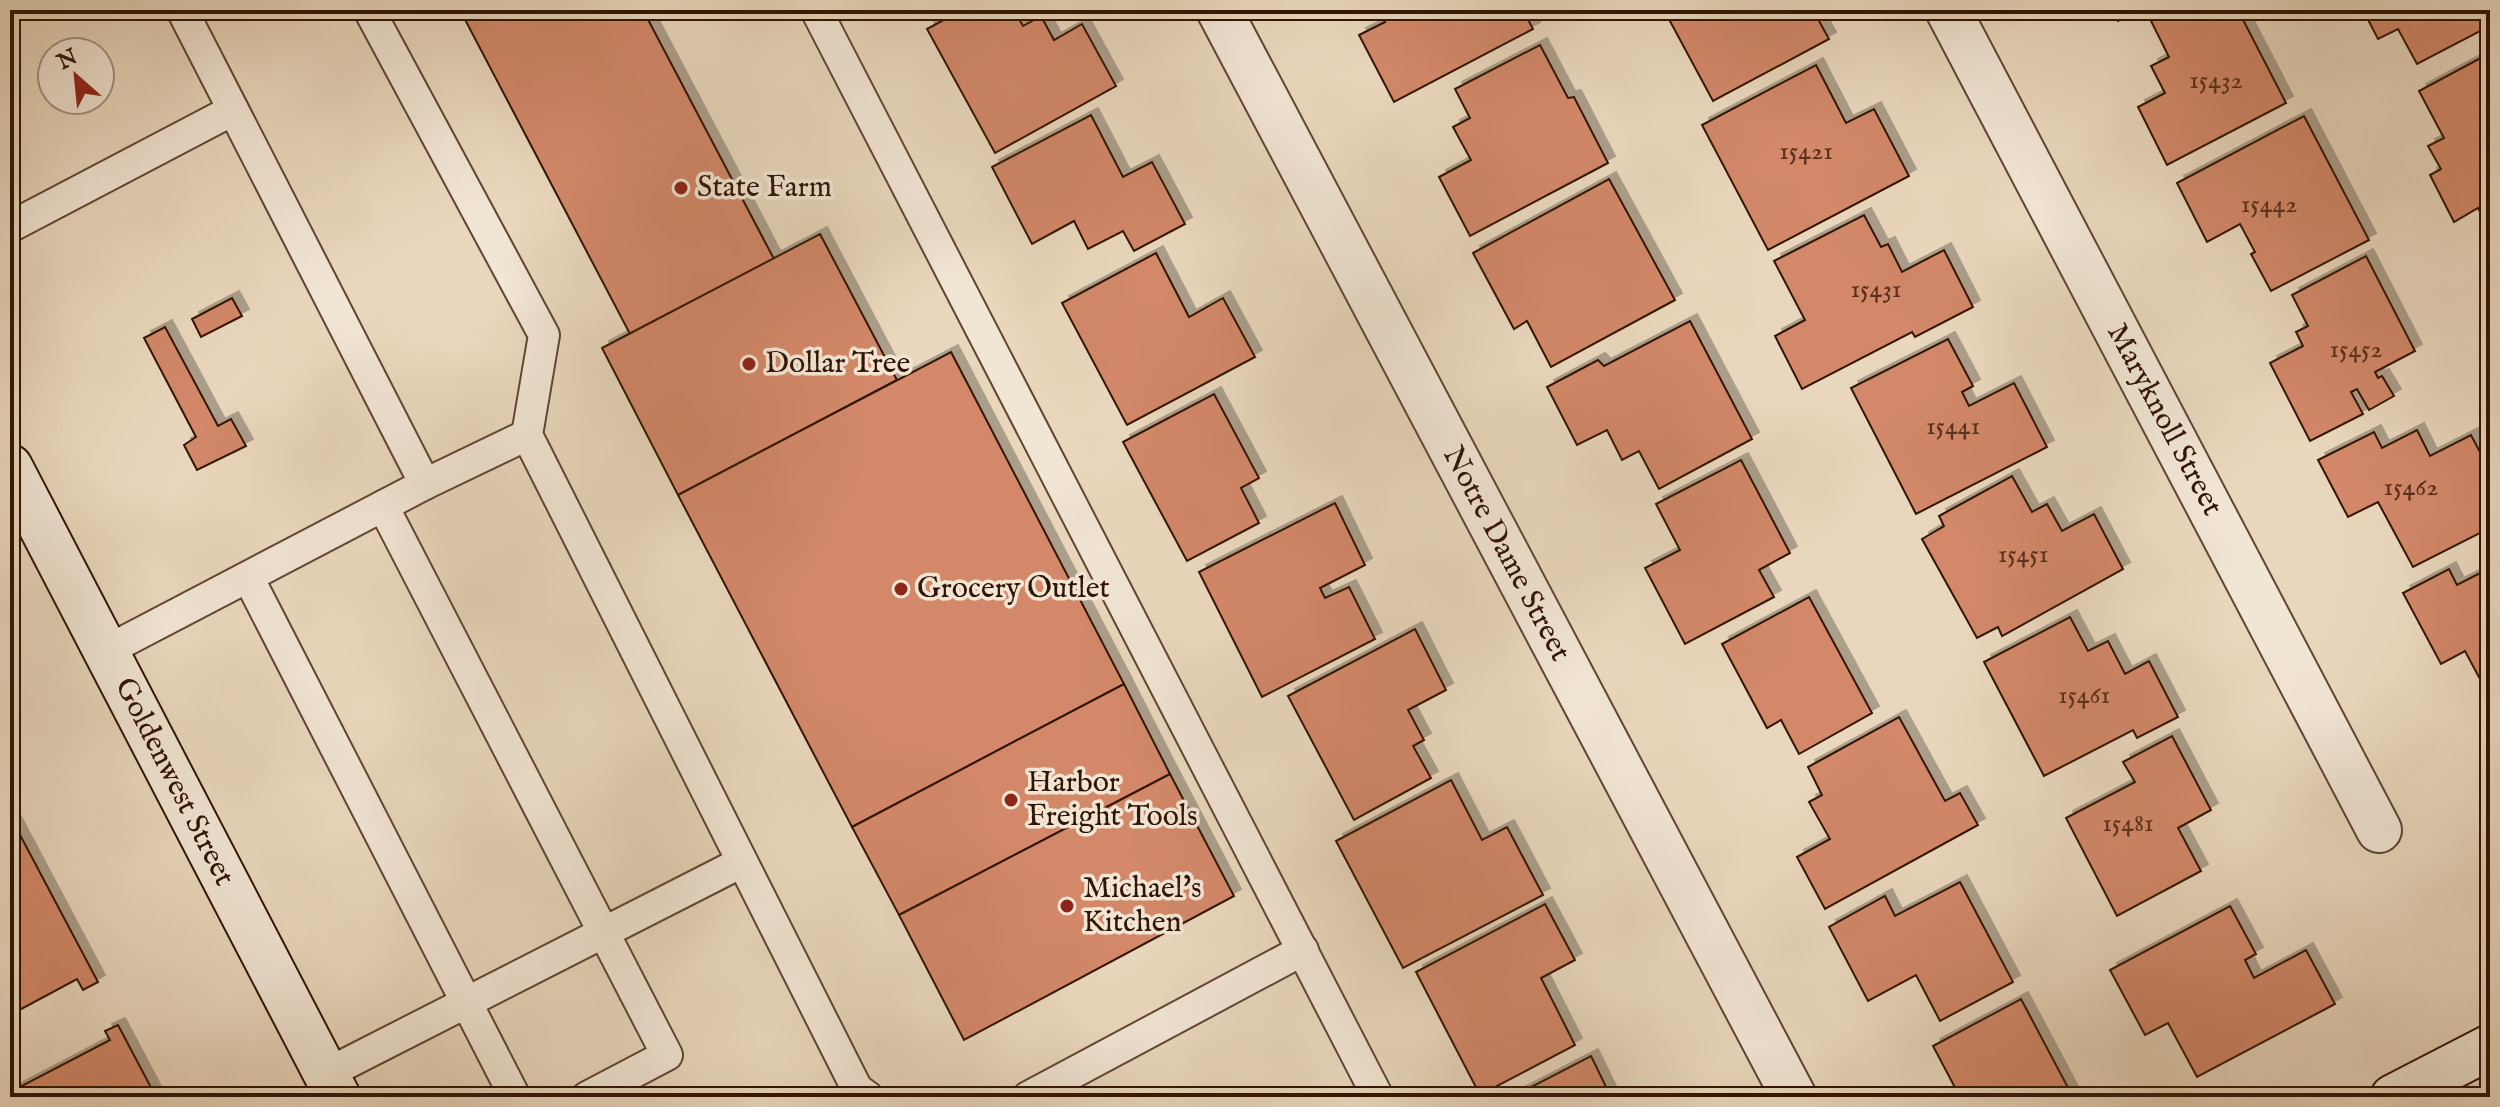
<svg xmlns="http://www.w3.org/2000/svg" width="2500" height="1107" font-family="'IM FELL English',serif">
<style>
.building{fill:#d28869;stroke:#321404;stroke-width:2;filter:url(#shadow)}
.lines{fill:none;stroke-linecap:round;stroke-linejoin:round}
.lane-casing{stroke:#604532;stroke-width:34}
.street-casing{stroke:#604532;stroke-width:48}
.secondary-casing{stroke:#321404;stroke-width:48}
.lane{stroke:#f1e5d4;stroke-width:30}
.street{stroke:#f1e5d4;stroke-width:44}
.secondary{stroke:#f1e5d4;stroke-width:44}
.poi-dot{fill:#8f2418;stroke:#f1e5d4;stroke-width:3}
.labels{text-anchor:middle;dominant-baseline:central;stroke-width:7;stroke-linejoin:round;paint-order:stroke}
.number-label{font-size:26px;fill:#5a311d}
.poi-label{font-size:30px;fill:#321404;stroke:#f1e5d4;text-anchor:start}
.street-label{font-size:30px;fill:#321404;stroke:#f1e5d4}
</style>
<defs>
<filter id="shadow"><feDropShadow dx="7" dy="-7" stdDeviation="0" flood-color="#0004"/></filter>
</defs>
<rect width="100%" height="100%" fill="#e9d7bd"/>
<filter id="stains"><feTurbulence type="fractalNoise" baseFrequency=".0025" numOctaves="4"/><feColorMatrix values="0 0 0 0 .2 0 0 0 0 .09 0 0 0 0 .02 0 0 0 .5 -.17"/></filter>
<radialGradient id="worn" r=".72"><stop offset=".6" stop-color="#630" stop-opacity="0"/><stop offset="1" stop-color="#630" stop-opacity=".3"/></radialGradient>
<g class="building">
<path d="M 460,10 L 643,10 L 774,259 L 630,334 Z"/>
<path d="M 912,10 L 931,10 L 916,18 Z"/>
<path d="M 962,10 L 1014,10 L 1023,26 L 1041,16 L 1054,40 L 1082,24 L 1116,86 L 995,153 L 927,29 Z"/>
<path d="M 1378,10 L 1523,10 L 1533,29 L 1394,102 L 1359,35 L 1385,22 Z"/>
<path d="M 1664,10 L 1813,10 L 1829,39 L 1713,101 Z"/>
<path d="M 2112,10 L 2139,10 L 2118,21 Z"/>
<path d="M 2172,10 L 2238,10 L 2286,103 L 2167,165 L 2138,107 L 2165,93 L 2151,66 L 2169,57 L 2151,21 Z"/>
<path d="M 2363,10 L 2490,10 L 2490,26 L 2417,64 L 2398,29 L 2378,39 Z"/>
<path d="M 1540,45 L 1568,98 L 1574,97 L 1608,163 L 1470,236 L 1439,177 L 1471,160 L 1453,127 L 1470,118 L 1455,89 Z"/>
<path d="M 2490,53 L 2490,207 L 2480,212 L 2478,208 L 2454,222 L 2430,175 L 2441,169 L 2428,146 L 2444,138 L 2419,91 Z"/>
<path d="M 1816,65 L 1846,123 L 1874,109 L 1909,176 L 1768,250 L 1702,125 Z"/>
<path d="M 1091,115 L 1123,177 L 1152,162 L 1185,224 L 1134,251 L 1123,231 L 1088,249 L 1074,221 L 1032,244 L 992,167 Z"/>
<path d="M 2304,116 L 2369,240 L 2271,291 L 2251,254 L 2255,252 L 2240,224 L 2207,242 L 2177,183 Z"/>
<path d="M 1609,179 L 1675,300 L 1551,367 L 1527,321 L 1514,329 L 1473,253 Z"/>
<path d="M 1864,215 L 1881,247 L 1888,244 L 1902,272 L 1944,250 L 1973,307 L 1915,337 L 1912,332 L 1802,389 L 1775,336 L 1805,320 L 1774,261 Z"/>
<path d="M 820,234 L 897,380 L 678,495 L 602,348 Z"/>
<path d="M 1156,253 L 1189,317 L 1223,298 L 1255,357 L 1127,425 L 1062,303 Z"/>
<path d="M 2366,256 L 2415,351 L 2375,372 L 2378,378 L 2382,376 L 2394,396 L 2369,410 L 2357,389 L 2351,392 L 2363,414 L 2310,441 L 2270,363 L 2303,346 L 2296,332 L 2308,326 L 2292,295 Z"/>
<path d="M 232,298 L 242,316 L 201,337 L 192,319 Z"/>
<path d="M 1690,321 L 1752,439 L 1659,489 L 1639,451 L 1622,460 L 1607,430 L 1577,445 L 1547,387 L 1598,360 L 1604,366 Z"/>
<path d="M 165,327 L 218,426 L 231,419 L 246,446 L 197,470 L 184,445 L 196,437 L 144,338 Z"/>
<path d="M 1948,339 L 1973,386 L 1962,392 L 1969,406 L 2014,383 L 2047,447 L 1916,514 L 1851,388 Z"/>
<path d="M 951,352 L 1124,684 L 852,827 L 678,495 Z"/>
<path d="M 1214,394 L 1259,478 L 1241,488 L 1259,523 L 1187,561 L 1123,442 Z"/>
<path d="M 2417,430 L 2430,456 L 2471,435 L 2490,471 L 2490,528 L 2413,567 L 2378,502 L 2348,517 L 2318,460 L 2374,432 L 2382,448 Z"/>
<path d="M 1741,460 L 1790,553 L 1759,570 L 1774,597 L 1685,644 L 1645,568 L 1680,550 L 1656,504 Z"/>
<path d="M 2012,476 L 2032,512 L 2047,504 L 2062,531 L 2094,514 L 2123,569 L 2002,636 L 1998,627 L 1977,638 L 1922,539 L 1944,526 L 1939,516 Z"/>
<path d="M 1335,503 L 1365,565 L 1320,588 L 1325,598 L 1349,587 L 1375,639 L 1262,697 L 1199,572 Z"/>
<path d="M 2490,568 L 2490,677 L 2481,681 L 2465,651 L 2441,664 L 2403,593 L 2449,569 L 2457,585 Z"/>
<path d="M 1809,597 L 1872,713 L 1799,754 L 1781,720 L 1767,728 L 1722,644 Z"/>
<path d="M 2070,617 L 2088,651 L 2108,641 L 2125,674 L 2149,661 L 2178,717 L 2137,738 L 2133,730 L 2044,776 L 1984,662 Z"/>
<path d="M 1415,629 L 1446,690 L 1408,710 L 1424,740 L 1413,746 L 1431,778 L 1354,820 L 1288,696 Z"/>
<path d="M 1124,684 L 1170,774 L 899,915 L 852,827 Z"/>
<path d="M 1899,717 L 1945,801 L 1960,793 L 1978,825 L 1825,909 L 1797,857 L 1830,839 L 1809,802 L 1822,795 L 1808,767 Z"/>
<path d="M 2172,736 L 2211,810 L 2178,828 L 2201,871 L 2117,916 L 2066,818 L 2135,782 L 2123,762 Z"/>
<path d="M 1170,774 L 1234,896 L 964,1040 L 899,915 Z"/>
<path d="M 1451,780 L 1482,840 L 1507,827 L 1543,895 L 1403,968 L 1336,841 Z"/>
<path d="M 10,816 L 98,982 L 83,990 L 77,979 L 10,1015 Z"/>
<path d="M 1960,882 L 2013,982 L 1940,1021 L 1916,975 L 1868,1001 L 1829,927 L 1885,896 L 1895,916 Z"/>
<path d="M 1545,904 L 1575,960 L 1541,978 L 1575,1045 L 1480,1095 L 1416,972 Z"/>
<path d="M 2230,906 L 2256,954 L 2245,960 L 2254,978 L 2306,950 L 2335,1004 L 2197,1077 L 2168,1023 L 2145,1035 L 2110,970 Z"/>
<path d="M 2021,999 L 2073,1097 L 1960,1097 L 1933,1046 Z"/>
<path d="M 118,1025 L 156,1097 L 10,1097 L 10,1092 L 110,1040 L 105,1031 Z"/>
<path d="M 1591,1056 L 1611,1097 L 1512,1097 Z"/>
</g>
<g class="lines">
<g class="lane-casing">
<g id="lane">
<path d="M 182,10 L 425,484"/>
<path d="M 369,10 L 544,335 L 527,435 L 857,1089 L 868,1097"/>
<path d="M 816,10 L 1378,1097"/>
<path d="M 10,227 L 233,110"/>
<path d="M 383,506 L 667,1055 L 587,1097"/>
<path d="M 248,577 L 515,1097"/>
<path d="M 106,651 L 425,484 L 527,435"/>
<path d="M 326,1074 L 742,862"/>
<path d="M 1028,1097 L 1303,950"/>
</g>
</g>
<g class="street-casing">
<g id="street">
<path d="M 1219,10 L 1794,1097"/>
<path d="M 1948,10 L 2379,830"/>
</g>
</g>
<g class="secondary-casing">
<g id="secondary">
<path d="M 10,467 L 338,1097"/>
<path d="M 2393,1097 L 2490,1047"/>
</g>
</g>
<use href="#lane" class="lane"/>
<use href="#street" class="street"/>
<use href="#secondary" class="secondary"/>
</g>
<g class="poi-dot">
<circle cx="681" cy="188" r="8"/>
<circle cx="749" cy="364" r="8"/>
<circle cx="901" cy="589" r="8"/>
<circle cx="1011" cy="800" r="8"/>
<circle cx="1067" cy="906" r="8"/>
</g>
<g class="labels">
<g class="number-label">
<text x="2216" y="80">15432</text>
<text x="1806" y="151">15421</text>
<text x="2269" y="204">15442</text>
<text x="1876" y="289">15431</text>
<text x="2356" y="349">15452</text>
<text x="1953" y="426">15441</text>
<text x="2411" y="487">15462</text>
<text x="2023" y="554">15451</text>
<text x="2084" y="695">15461</text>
<text x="2128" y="823">15481</text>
</g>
<g class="poi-label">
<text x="697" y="188">State Farm</text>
<text x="765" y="364">Dollar Tree</text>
<text x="917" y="589">Grocery Outlet</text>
<text x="1027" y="783">Harbor<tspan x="1027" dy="34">Freight Tools</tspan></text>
<text x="1083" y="889">Michael's<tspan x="1083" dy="34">Kitchen</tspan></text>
</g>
<g class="street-label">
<text transform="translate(2164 420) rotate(62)">Maryknoll Street</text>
<text transform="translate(1506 554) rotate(62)">Notre Dame Street</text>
<text transform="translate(174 782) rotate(63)">Goldenwest Street</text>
</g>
</g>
<rect width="2500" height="1107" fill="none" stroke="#e9d7bd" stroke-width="40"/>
<rect x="12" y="12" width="2476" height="1083" fill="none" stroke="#321404" stroke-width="4"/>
<rect x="20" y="20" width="2460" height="1067" fill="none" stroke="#321404" stroke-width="2"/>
<g transform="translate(76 76) rotate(333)"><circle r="38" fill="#f1e5d4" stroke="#a59181" stroke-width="2"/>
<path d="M0-6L14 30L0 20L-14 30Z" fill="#8f2418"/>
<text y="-12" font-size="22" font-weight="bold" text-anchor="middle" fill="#321404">N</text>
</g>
<rect width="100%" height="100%" filter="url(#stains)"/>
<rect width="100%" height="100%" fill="url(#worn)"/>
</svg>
